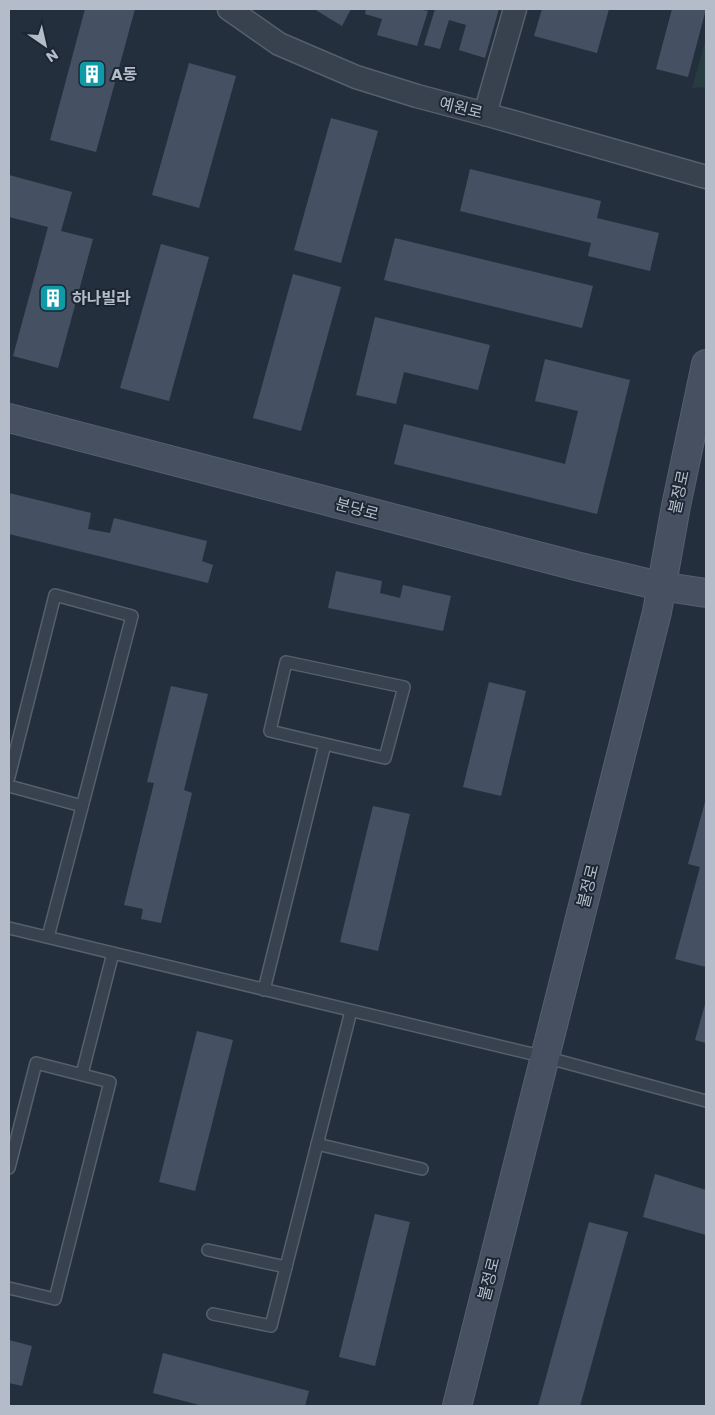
<svg xmlns="http://www.w3.org/2000/svg" width="715" height="1415" font-family="Poppins,'Noto Sans KR',sans-serif">
<style>
.green{fill:#263c3f}
.building{fill:#455162}
.lines{fill:none;stroke-linecap:round;stroke-linejoin:round}
.service-casing{stroke:#565f6c;stroke-width:14}
.minor-casing{stroke:#565f6c;stroke-width:25}
.secondary-casing{stroke:#565f6c;stroke-width:30}
.service{stroke:#38414e;stroke-width:11}
.minor{stroke:#38414e;stroke-width:22}
.secondary{stroke:#465061;stroke-width:28}
.labels{text-anchor:middle;dominant-baseline:central;stroke-width:4;stroke-linejoin:round;paint-order:stroke}
.poi-label{font-size:16px;font-weight:bold;fill:#b4bcc9;stroke:#1d2633;text-anchor:start}
.street-label{font-size:16px;fill:#b4bcc9;stroke:#1d2633}
</style>
<rect width="100%" height="100%" fill="#242f3e"/>
<path class="green" d="M 706,39 L 706,87 L 692,88 Z"/>
<g class="building">
<path d="M 85,9 L 135,9 L 96,152 L 50,140 Z"/>
<path d="M 314,9 L 351,9 L 342,26 Z"/>
<path d="M 366,9 L 418,9 L 428,11 L 417,46 L 377,35 L 382,19 L 365,14 Z"/>
<path d="M 435,9 L 499,9 L 485,58 L 459,50 L 466,25 L 449,20 L 440,49 L 424,45 Z"/>
<path d="M 542,9 L 609,9 L 597,53 L 534,36 Z"/>
<path d="M 672,9 L 706,9 L 688,77 L 656,69 Z"/>
<path d="M 189,63 L 236,76 L 199,208 L 152,195 Z"/>
<path d="M 331,118 L 378,131 L 341,263 L 294,250 Z"/>
<path d="M 470,169 L 601,201 L 597,218 L 659,233 L 650,271 L 588,256 L 591,243 L 460,211 Z"/>
<path d="M 9,175 L 72,192 L 61,231 L 93,239 L 58,368 L 13,356 L 48,227 L 9,217 Z"/>
<path d="M 395,238 L 593,286 L 582,328 L 384,280 Z"/>
<path d="M 161,244 L 209,257 L 169,401 L 120,388 Z"/>
<path d="M 293,274 L 341,287 L 301,431 L 253,418 Z"/>
<path d="M 375,317 L 490,345 L 478,390 L 404,372 L 396,404 L 356,395 Z"/>
<path d="M 545,359 L 630,380 L 597,514 L 394,464 L 404,424 L 565,464 L 578,411 L 535,401 Z"/>
<path d="M 9,493 L 91,513 L 88,529 L 110,533 L 114,518 L 207,541 L 202,561 L 213,565 L 208,583 L 9,534 Z"/>
<path d="M 336,571 L 382,581 L 380,593 L 400,598 L 403,585 L 451,596 L 443,631 L 328,608 Z"/>
<path d="M 489,682 L 526,691 L 501,796 L 463,787 Z"/>
<path d="M 171,686 L 208,694 L 184,790 L 192,793 L 161,923 L 141,919 L 143,909 L 124,905 L 154,783 L 147,782 Z"/>
<path d="M 706,798 L 706,967 L 675,959 L 700,867 L 688,864 Z"/>
<path d="M 373,806 L 410,814 L 378,951 L 340,942 Z"/>
<path d="M 706,1001 L 706,1043 L 695,1040 Z"/>
<path d="M 197,1031 L 233,1040 L 195,1191 L 159,1182 Z"/>
<path d="M 655,1174 L 706,1190 L 706,1235 L 643,1217 Z"/>
<path d="M 375,1214 L 410,1222 L 375,1366 L 339,1357 Z"/>
<path d="M 589,1222 L 628,1232 L 580,1406 L 538,1406 Z"/>
<path d="M 9,1340 L 32,1346 L 22,1386 L 9,1383 Z"/>
<path d="M 163,1353 L 309,1391 L 305,1406 L 203,1406 L 153,1393 Z"/>
</g>
<g class="lines">
<g class="service-casing">
<g id="service">
<path d="M 9,777 L 55,595 L 132,616 L 48,937"/>
<path d="M 9,786 L 82,806"/>
<path d="M 9,928 L 545,1057 L 706,1101"/>
<path d="M 264,990 L 325,744 L 385,758 L 404,687 L 286,662 L 270,731 L 325,744"/>
<path d="M 82,1074 L 113,953"/>
<path d="M 317,1144 L 422,1169"/>
<path d="M 9,1168 L 36,1063 L 110,1082 L 55,1299 L 9,1288"/>
<path d="M 208,1250 L 286,1267"/>
<path d="M 213,1314 L 271,1326 L 351,1011"/>
</g>
</g>
<g class="minor-casing">
<g id="minor">
<path d="M 229,9 L 279,44 L 356,77 L 417,96 L 485,114 L 706,177"/>
<path d="M 485,114 L 515,9"/>
</g>
</g>
<g class="secondary-casing">
<g id="secondary">
<path d="M 9,418 L 580,567 L 660,586 L 706,593"/>
<path d="M 457,1406 L 657,612 L 676,506 L 706,364"/>
</g>
</g>
<use href="#service" class="service"/>
<use href="#minor" class="minor"/>
<use href="#secondary" class="secondary"/>
</g>
<defs>
<g id="building-square" transform="scale(1.4375)"><rect x="-9" y="-9" width="18" height="18" rx="4" fill="#0f9aa8" stroke="#1d2633"/><path d="M-4-6H4V6H1V3H-1V6H-4ZM-2.5-4.3h1.7v1.8h-1.7ZM.8-4.3h1.7v1.8H.8ZM-2.5-1h1.7V.8h-1.7ZM.8-1h1.7V.8H.8Z" fill="#fff"/></g>
</defs>
<g fill-rule="evenodd">
<use href="#building-square" x="92" y="74"/>
<use href="#building-square" x="53" y="298"/>
</g>
<g class="labels">
<g class="poi-label">
<text x="111" y="74">A동</text>
<text x="72" y="298">하나빌라</text>
</g>
<g class="street-label">
<text transform="translate(461 108) rotate(14)">예원로</text>
<text transform="translate(679 492) rotate(-78)">불정로</text>
<text transform="translate(357 509) rotate(15)">분당로</text>
<text transform="translate(588 886) rotate(-76)">불정로</text>
<text transform="translate(489 1279) rotate(-76)">불정로</text>
</g>
</g>
<rect width="715" height="1415" fill="none" stroke="#b4bcc9" stroke-width="20"/>
<g transform="translate(45 45) rotate(146)" stroke="#1d2633" stroke-width="4" paint-order="stroke">
<path d="M0-4L9 19L0 12L-9 19Z" fill="#b4bcc9"/>
<text y="-8" font-size="14" font-weight="bold" text-anchor="middle" fill="#b4bcc9">N</text>
</g>
</svg>
